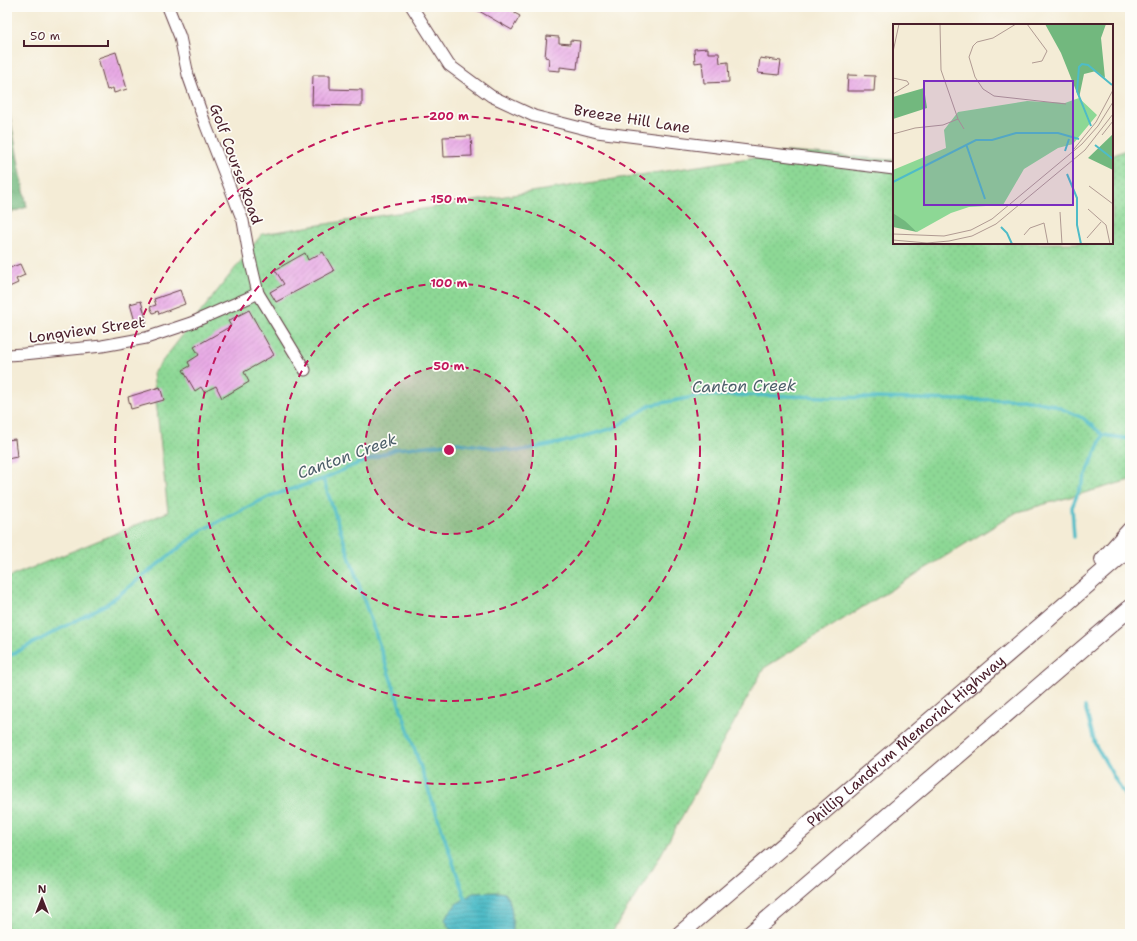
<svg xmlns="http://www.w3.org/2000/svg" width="1137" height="941" font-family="'Shantell Sans',sans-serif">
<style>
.grass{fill:url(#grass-dots);stroke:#6c7c60}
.forest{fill:url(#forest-crowns);stroke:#5e6c54}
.water{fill:url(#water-rules);stroke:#4c6e79}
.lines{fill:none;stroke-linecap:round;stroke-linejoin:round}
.stream{stroke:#4ebcc7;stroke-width:3.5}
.building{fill:url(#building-hatch)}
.minor-casing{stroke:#643e45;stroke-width:13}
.highway-casing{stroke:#643e45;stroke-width:18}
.minor{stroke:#fff;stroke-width:11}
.highway{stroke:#fff;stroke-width:16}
.ring{fill:none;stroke:#c2185b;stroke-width:2;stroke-dasharray:7 5}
.labels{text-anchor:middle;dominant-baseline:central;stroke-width:3.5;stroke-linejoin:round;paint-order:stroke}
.street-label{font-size:15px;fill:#4a1f2b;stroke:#fdfcf7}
.water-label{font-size:16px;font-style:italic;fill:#4c5e69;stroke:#fdfcf7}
.inset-river{fill:none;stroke:#4ebcc7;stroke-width:2}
.inset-road{fill:none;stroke:#b09a92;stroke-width:1}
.view{fill:#7b2cbf;fill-opacity:0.15;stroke:#7b2cbf;stroke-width:2}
.inset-edge{fill:none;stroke:#4a1f2b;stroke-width:2}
.centre{fill:#c2185b;stroke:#fdfcf7;stroke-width:2}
.ring-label{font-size:12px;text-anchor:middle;font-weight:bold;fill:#c2185b;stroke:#fdfcf7;stroke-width:3.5;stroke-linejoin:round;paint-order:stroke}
</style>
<defs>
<pattern id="grass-dots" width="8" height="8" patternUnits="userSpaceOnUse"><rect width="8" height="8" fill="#8dd895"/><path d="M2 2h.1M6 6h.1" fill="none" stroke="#7bb981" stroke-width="1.8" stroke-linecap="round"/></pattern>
<pattern id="forest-crowns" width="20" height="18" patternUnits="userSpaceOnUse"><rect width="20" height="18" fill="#72b87e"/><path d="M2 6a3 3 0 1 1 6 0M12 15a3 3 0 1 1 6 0" fill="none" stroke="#609567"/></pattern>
<pattern id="water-rules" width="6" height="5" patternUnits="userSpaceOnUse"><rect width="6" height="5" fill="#4ebcc7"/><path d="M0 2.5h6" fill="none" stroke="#4398a2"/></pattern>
<pattern id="building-hatch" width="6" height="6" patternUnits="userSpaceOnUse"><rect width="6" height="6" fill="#e8aae5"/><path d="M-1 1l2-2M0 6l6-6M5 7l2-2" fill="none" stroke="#c892c5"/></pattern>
</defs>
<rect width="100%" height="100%" fill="#fdfcf7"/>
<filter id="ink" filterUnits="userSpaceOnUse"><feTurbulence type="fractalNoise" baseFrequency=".025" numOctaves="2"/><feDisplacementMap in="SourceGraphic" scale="8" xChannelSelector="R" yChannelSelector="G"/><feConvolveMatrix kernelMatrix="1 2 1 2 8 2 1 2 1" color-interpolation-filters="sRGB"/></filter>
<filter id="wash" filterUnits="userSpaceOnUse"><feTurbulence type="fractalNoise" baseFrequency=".012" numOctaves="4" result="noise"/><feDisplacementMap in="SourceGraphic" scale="16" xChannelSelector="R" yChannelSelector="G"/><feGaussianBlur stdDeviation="0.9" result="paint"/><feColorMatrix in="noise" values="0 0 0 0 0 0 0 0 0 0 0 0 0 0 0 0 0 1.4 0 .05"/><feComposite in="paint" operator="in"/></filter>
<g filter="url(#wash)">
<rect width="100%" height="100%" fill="#f4ecd6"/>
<path class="grass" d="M 1130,148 L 1130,480 L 1017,512 L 764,668 L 654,867 L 611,934 L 7,934 L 7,578 L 168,512 L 153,373 L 262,234 L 788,152 L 894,160 L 894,243 L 1112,243 L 1112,156 Z"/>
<path class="forest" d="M 7,100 L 27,207 L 7,214 Z"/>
<path class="water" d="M 499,892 L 505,893 C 514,905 512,919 512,934 L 455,934 L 448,926 L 445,919 L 448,914 L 457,903 L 458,903 L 473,893 Z"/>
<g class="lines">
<g class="stream">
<path d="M 323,479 L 465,898"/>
<path d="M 1074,537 L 1072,507 L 1103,435"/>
<path d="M 7,657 L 107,604 L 202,530 L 270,496 L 323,479 L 352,466 L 396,449 L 458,443 L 518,451 L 560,443 L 614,428 L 651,405 L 699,396 L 742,395 L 962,400 L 1023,399 L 1053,405 L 1083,418 L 1103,435 L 1130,439"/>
<path d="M 1085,707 L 1095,744 L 1130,805"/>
</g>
</g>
<g id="blocks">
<g class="building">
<path d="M 472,7 L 508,7 L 507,9 L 520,16 L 512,30 Z"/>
<path d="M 547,36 L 559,37 L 559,43 L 570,44 L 570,40 L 580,41 L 577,69 L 560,67 L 560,71 L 548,70 L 549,58 L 545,57 Z"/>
<path d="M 708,48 L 708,53 L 719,53 L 720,63 L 728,62 L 729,82 L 704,83 L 702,62 L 695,63 L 694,49 Z"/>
<path d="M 116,52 L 127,89 L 114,93 L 113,88 L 107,90 L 98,58 Z"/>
<path d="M 760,58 L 781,61 L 779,75 L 758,73 Z"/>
<path d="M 313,75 L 330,75 L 330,89 L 362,90 L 362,106 L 312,105 Z"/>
<path d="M 848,75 L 875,76 L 874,91 L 847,91 Z"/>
<path d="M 471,136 L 472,156 L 444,157 L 443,137 Z"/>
<path d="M 323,252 L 334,271 L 276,302 L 270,292 L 284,284 L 275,270 L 305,253 L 308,260 Z"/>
<path d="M 20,264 L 25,275 L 16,279 L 18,283 L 7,288 L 7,269 Z"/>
<path d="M 180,290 L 185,304 L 159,314 L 158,311 L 153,313 L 150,307 L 156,305 L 154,299 Z"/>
<path d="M 141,301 L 147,322 L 136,325 L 130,304 Z"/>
<path d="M 249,310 L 274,355 L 244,372 L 249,382 L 222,398 L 216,386 L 204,392 L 201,387 L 195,391 L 183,370 L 190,366 L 188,362 L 199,355 L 194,347 L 231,326 L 228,321 Z"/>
<path d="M 160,387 L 164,400 L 131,409 L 128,397 Z"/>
<path d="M 15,439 L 17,457 L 7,459 L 7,440 Z"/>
</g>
</g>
</g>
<g filter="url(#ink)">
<use href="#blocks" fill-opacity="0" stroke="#643e45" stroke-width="1"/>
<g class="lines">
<g class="minor-casing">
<g id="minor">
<path d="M 168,7 L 180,37 L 188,75 L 206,126 L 243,221 L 249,255 L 258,293 L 305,370"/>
<path d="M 412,7 L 449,65 L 491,96 L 534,116 L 597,132 L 894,169"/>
<path d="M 7,355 L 24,354 L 102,346 L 146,338 L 191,323 L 248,298 L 258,293"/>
</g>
</g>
<g class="highway-casing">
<g id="highway">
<path d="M 1103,560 L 1130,530"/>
<path id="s1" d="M 680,934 L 1045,622 L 1130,548"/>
<path d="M 750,934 L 1130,608"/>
</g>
</g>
<use href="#minor" class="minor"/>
<use href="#highway" class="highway"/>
</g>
</g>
<circle cx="449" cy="450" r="84" fill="#c2185b" fill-opacity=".12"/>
<g class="ring">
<circle cx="449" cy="450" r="84"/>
<circle cx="449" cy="450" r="167"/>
<circle cx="449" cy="450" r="251"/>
<circle cx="449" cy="450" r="334"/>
</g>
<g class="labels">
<g class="street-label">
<text transform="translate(632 119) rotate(9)">Breeze Hill Lane</text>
<text transform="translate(236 164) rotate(70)">Golf Course Road</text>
<text transform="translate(87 330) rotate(-8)">Longview Street</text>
<text stroke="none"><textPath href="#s1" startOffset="297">Phillip Landrum Memorial Highway</textPath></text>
</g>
<g class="water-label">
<text transform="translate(744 386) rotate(-1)">Canton Creek</text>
<text transform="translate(347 456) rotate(-20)">Canton Creek</text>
</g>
</g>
<g transform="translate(893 24)">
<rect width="220" height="220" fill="#f4ecd6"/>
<path d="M 186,74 L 204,91 L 180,120 L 165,124 L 131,145 L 110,181 L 76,183 L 58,189 L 24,208 L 0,189 L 0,146 L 53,124 L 51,106 L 65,88 L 134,77 L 172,79 Z" fill="#8dd895"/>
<path d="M 152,0 L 213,0 L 208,14 L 212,54 L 203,47 L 191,50 L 186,74 L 168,29 ZM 31,64 L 34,84 L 0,95 L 0,73 ZM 220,110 L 220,146 L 195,134 ZM 0,189 L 12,197 L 24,208 L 0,203 Z" fill="#72b87e"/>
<path class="inset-river" d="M 198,102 L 184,67 L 186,43 L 189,40 L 195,41 L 219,61M 73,120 L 92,175M 202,121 L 220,135M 172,127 L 176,115M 174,150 L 184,174 L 184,201 L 188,220M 0,158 L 83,116 L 99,116 L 123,109 L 165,109 L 186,115M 108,203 L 114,209 L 119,220"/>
<path class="inset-road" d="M 47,0 L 48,46 L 65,95 L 71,105M 123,0 L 100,14 L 84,18 L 80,22 L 76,33 L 82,53 L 90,65 L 101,72 L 173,80M 134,0 L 154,27 L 149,37 L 139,39M 0,28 L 6,0M 0,54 L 14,57 L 16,60 L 0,70M 0,110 L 22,104 L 50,101 L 65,95M 209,111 L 220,97M 181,125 L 203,98 L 220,66M 196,162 L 220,180M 195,185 L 213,201 L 217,220M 167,188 L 169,220M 0,210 L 51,212 L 78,206 L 99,195 L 189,120 L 205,102 L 220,78M 131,211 L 137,204 L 151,199 L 155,220M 194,214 L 208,198M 0,216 L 34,219 L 56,217 L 79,212 L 103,200 L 192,126 L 220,90"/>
<path class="view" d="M 31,57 L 180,57 L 180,181 L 31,181 Z"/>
<rect width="220" height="220" class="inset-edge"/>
</g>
<circle cx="449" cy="450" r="6" class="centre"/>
<g class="ring-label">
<text x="449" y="120">200 m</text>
<text x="449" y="203">150 m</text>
<text x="449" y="287">100 m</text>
<text x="449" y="370">50 m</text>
</g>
<rect width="1137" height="941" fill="none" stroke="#fdfcf7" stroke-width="24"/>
<g transform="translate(42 899)" stroke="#fdfcf7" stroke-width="3" paint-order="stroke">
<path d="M0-3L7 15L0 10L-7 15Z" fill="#4a1f2b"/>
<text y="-6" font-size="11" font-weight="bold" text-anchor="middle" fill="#4a1f2b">N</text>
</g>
<path d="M24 40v6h84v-6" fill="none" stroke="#4a1f2b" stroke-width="2"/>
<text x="30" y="40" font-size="12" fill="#4a1f2b" stroke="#fdfcf7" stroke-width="3" paint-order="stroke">50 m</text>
</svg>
